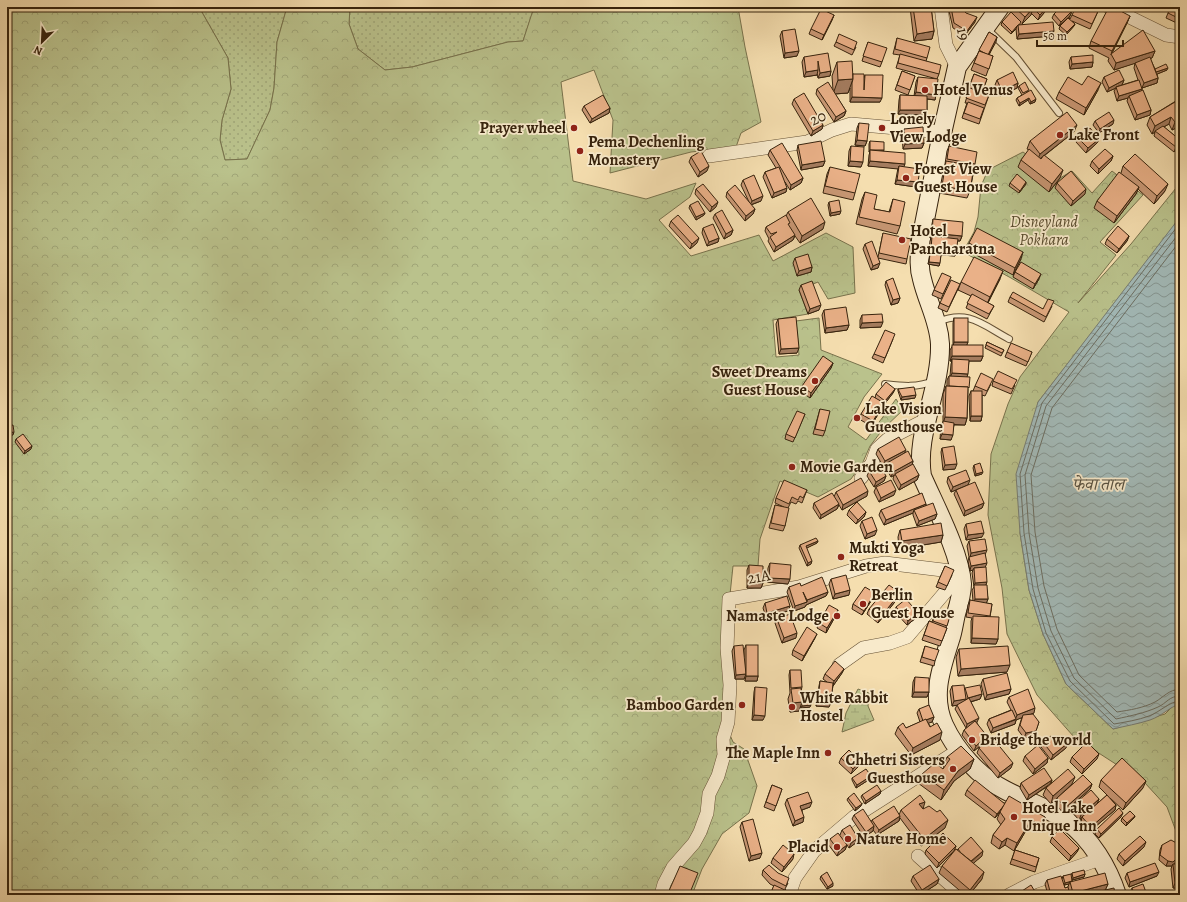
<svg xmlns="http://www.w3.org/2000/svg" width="1187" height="902" font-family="Alegreya,'Noto Serif Devanagari',serif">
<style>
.grass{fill:url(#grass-dots);stroke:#78724c}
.forest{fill:url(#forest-crowns);stroke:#78724c}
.wetland{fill:url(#wetland-marsh);stroke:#78724c}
.water{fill:url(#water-waves);stroke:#777d73}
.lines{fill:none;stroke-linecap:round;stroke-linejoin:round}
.shore{stroke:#6c6e62;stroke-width:1}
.lane-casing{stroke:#665236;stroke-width:8}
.street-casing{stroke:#665236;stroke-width:14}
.secondary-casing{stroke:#37230d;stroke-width:20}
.lane{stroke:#f8eacb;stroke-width:6}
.street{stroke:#f8eacb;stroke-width:13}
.secondary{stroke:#f8eacb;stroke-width:18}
.wall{fill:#c99875;stroke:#37230d;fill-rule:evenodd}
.shaded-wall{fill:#a47c5f;stroke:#37230d}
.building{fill:#eab188;stroke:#37230d}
.poi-dot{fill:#8f2418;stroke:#f8eacb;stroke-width:1.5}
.labels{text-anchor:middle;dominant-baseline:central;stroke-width:3.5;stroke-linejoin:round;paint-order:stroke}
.street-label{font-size:16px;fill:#37230d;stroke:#f8eacb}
.poi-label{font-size:16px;font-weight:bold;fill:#37230d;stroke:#f8eacb;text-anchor:start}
.park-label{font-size:16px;font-style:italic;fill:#584b2d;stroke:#f8eacb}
.water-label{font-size:17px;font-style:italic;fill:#575040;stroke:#f8eacb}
</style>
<defs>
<pattern id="grass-dots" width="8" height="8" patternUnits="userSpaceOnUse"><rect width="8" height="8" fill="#bac28c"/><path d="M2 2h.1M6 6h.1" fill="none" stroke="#a0a678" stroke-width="1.8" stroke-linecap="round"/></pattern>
<pattern id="forest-crowns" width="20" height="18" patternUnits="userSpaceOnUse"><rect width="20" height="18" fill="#bac28c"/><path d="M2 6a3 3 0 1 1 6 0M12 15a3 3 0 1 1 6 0" fill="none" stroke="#a0a678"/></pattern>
<pattern id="wetland-marsh" width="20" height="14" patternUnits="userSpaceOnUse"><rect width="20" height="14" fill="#bac28c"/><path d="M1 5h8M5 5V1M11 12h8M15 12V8" fill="none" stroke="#a0a678"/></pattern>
<pattern id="water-waves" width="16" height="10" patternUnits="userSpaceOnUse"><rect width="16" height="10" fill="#a2b9b7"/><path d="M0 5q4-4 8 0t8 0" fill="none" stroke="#859693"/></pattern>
</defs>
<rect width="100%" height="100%" fill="#f5deaf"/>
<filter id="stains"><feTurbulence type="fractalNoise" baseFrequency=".005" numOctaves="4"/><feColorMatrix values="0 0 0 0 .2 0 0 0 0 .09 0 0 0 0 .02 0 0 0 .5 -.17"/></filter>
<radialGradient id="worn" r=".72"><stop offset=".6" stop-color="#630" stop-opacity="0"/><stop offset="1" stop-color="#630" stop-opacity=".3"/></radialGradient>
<g class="grass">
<path d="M 199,7 L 287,7 L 277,42 L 274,88 L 270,110 L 247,159 L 225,160 L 220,140 L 222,120 L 231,89 L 228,58 Z"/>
<path d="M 350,7 L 534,7 L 534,8 L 523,41 L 508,42 L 412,67 L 385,70 L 358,49 L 349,24 Z"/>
</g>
<g class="forest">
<path d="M 7,7 L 199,7 L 228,58 L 231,89 L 222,120 L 220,140 L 225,160 L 247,159 L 270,110 L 274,88 L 277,42 L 287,7 L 350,7 L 349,24 L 358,49 L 385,70 L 412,67 L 508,42 L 523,41 L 534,7 L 738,7 L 745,47 L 761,122 L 741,133 L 736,147 L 691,152 L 610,173 L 613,120 L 594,70 L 561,82 L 573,181 L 646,199 L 696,183 L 690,197 L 659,220 L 691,256 L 759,235 L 773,261 L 826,233 L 853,247 L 855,293 L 828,299 L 818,282 L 799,290 L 808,314 L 773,320 L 776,357 L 799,355 L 796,321 L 819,318 L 821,350 L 882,374 L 864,397 L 848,427 L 866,440 L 896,399 L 903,410 L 883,429 L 870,446 L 863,462 L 851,479 L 818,497 L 780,481 L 760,539 L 758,566 L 733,566 L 724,652 L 724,721 L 733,742 L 744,749 L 757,786 L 749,813 L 722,834 L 702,869 L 692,895 L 7,895 L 7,649 L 9,646 L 9,639 L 7,638 Z"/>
<path d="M 1023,152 L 1060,178 L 1072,171 L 1092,193 L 1112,171 L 1143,195 L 1100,242 L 1116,255 L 1078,303 L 1131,244 L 1180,183 L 1180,219 L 1038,402 L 1020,533 L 1029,590 L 1043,634 L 1066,684 L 1113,729 L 1165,714 L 1174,705 L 1180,704 L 1180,851 L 1177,834 L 1167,807 L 1145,783 L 1074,737 L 1037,695 L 1007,634 L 1002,588 L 988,515 L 991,454 L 1008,404 L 1020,377 L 1069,312 L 1011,278 L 963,252 L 974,232 L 978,217 L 981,186 L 988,170 Z"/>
</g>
<path class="wetland" d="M 858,689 L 869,693 L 868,706 L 874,720 L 842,732 L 846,713 Z"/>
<path class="water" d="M 1180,217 L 1180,704 C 1171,706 1162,716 1150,720 C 1138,724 1125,726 1113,729 L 1066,684 L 1043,634 L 1029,590 L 1020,533 L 1016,474 L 1038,402 Z"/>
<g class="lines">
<g class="shore">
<path d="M 1180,223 L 1042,403 L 1020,474 L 1024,533 L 1033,589 L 1046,633 L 1070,681 L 1114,724 C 1126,722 1138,720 1149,716 C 1160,712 1170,701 1180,701"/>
<path d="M 1180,232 L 1046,406 L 1025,475 L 1029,533 L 1038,588 L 1051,631 L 1074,678 L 1116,719 C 1130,716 1145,713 1158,707 C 1167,703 1169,696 1180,696"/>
<path d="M 1180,241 L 1052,408 L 1031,475 L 1035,532 L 1044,586 L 1057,629 L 1079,675 L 1117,712 C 1130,710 1143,708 1155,702 C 1164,697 1168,690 1180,689"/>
</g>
<g class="lane-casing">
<g id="lane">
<path d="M 986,28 L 1016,57 L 1059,113"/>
<path d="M 938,322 C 968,309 983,325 1009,339"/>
<path d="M 885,384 C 902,386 917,388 933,381"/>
</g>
</g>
<g class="street-casing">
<g id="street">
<path d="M 941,7 L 946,45 L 957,67"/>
<path d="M 1109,7 L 1166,35 L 1180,37"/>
<path d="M 709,156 L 807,142 L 832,130 L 851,124 L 942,132"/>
<path d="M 861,478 L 872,463 L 877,449 L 888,439 L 929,418"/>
<path d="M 839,665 L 863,648 L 890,643 L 907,637 L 947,590 L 961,577"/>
<path d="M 918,856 L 962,895"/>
<path d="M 661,895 L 664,884 L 673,867 L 694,843 L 700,832 L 707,813 L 709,794 L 718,776 L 724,755 L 723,739 L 728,722 L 730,685 L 727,648 L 729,599 L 799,587 L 866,566 L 885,563 L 959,572"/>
<path d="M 789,895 L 795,878 L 814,851 L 854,817 L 959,750"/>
<path d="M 1009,895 L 1034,882 L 1100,859"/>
</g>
</g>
<g class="secondary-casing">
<path id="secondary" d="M 1000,7 L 957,67 L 941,138 L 921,240 C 920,253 918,266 922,279 C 927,301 939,321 940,344 C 941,390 915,433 922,476 C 935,506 960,552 962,584 C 962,594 959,604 956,614 C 954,622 953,632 950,640 C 941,669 931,696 944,725 C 956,751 979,777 1005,790 C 1026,801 1048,808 1067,821 C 1091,839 1108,867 1117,895"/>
</g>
<use href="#lane" class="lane"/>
<use href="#street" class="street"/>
<use href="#secondary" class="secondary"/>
</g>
<g class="wall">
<path d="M 910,7 L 931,7 L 934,31 L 932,39 L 914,41 Z"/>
<path d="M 950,7 L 960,7 L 975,22 L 965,35 L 953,28 L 949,11 Z"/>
<path d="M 974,7 L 983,7 L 980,11 Z"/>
<path d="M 1014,7 L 1045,7 L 1044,13 L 1038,20 L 1031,13 L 1031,15 L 1022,24 L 1052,36 L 1017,39 L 1016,29 L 1011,34 L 1001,25 L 1002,22 L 1011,13 Z"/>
<path d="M 1100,7 L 1090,29 L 1072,21 L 1075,24 L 1074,26 L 1066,35 L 1059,29 L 1060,26 L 1066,20 L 1059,26 L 1052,18 L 1054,14 L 1072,11 L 1070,16 L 1069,18 L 1070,19 L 1072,15 Z"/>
<path d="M 1180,7 L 1180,22 L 1179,24 L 1166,18 L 1168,13 Z"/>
<path d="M 834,15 L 832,20 L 822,40 L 809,34 L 811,29 Z"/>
<path d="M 1130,16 L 1127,23 L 1112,53 L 1155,51 L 1152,58 L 1150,58 L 1155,69 L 1167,70 L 1157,74 L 1158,78 L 1157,83 L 1142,88 L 1142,90 L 1151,110 L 1150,115 L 1135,120 L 1127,101 L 1128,98 L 1117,101 L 1114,91 L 1116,88 L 1107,92 L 1102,82 L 1104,77 L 1124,80 L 1122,85 L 1138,80 L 1134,68 L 1135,63 L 1114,70 L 1108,61 L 1109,58 L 1089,48 L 1091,41 Z"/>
<path d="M 782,31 L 797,56 L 784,58 L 780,36 Z"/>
<path d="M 989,32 L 997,37 L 989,55 L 993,56 L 986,76 L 971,70 L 979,51 Z"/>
<path d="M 897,38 L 927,58 L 926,61 L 939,74 L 937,79 L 896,68 L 900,55 L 893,54 Z"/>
<path d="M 836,42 L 856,47 L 852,55 L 834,46 Z"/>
<path d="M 868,42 L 882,62 L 880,67 L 862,61 Z"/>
<path d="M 804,57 L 831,71 L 830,76 L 818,78 L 817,74 L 817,75 L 804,77 L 802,62 Z"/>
<path d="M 1071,57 L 1093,62 L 1092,67 L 1070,69 L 1069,62 Z"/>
<path d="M 837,62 L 853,74 L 864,78 L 865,75 L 880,102 L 850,102 L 850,88 L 848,93 L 835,94 L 846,111 L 844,116 L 834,122 L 816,94 L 817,89 L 833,90 L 832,76 Z"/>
<path d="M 902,71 L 915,76 L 908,95 L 895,90 Z"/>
<path d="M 974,74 L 987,79 L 982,92 L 989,95 L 979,124 L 962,118 L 967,103 L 965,103 L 969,90 L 968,90 Z"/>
<path d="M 918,77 L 936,95 L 935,100 L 927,99 L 927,110 L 925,115 L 898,114 L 899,100 L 900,95 L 914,96 L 916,82 Z"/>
<path d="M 997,80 L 1018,83 L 1017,88 L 1000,96 L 995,85 Z"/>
<path d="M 1082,85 L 1098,90 L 1084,115 L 1056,99 L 1059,92 Z"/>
<path d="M 1019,86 L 1028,92 L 1035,102 L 1030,104 L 1028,100 L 1019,106 L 1016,100 L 1017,98 L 1022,95 L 1018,88 Z"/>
<path d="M 1180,97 L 1180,126 L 1172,130 L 1169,124 L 1164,127 L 1180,140 L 1180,146 L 1174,152 L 1154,136 L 1155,132 L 1152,134 L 1147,125 L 1150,117 L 1179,99 Z"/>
<path d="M 794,99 L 823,125 L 822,129 L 811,136 L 792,104 Z"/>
<path d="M 584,106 L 610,108 L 609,113 L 590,123 L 582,110 Z"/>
<path d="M 1095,121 L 1113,124 L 1099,133 L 1093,125 Z"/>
<path d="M 859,123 L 867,141 L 865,146 L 855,145 L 857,128 Z"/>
<path d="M 904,129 L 924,143 L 922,148 L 903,149 L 902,134 Z"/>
<path d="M 1074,132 L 1044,156 L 1060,178 L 1049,192 L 1018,167 L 1021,160 L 1029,150 L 1027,149 L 1030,141 Z"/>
<path d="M 1078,138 L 1099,139 L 1097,143 L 1086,153 L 1076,142 Z"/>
<path d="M 870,141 L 904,167 L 918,182 L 916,187 L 895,184 L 898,168 L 868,166 L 869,155 L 870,152 L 869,152 L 869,144 Z"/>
<path d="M 798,145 L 825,161 L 823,166 L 801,170 L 797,150 Z"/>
<path d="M 851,146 L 861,167 L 848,166 L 849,151 Z"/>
<path d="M 949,146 L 975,164 L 970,191 L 967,198 L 939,193 L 944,168 L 945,164 L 947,151 Z"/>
<path d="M 770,150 L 803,178 L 801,183 L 790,190 L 785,182 L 786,192 L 772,198 L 763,177 L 765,172 L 776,168 L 768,155 Z"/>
<path d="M 1113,156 L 1111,161 L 1098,174 L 1090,166 L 1092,161 Z"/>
<path d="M 691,157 L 707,171 L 698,177 L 689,162 Z"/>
<path d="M 1123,166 L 1165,191 L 1154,204 L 1138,189 L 1136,194 L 1114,223 L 1094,208 L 1097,201 L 1121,173 Z"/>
<path d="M 830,167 L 855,193 L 853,200 L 823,193 L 827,174 Z"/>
<path d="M 743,180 L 761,201 L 751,205 L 755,209 L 753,214 L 745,221 L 726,197 L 727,192 L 749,202 L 741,185 Z"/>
<path d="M 1010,183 L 1026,184 L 1019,193 L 1009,186 Z"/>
<path d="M 1057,183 L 1085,194 L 1071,206 L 1055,188 Z"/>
<path d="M 696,189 L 716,207 L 710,212 L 695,194 Z"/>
<path d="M 865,192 L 874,209 L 889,212 L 893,199 L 900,226 L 897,234 L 856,224 L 862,199 Z"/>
<path d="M 829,202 L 840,214 L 830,216 L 828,205 Z"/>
<path d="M 690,205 L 705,213 L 704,215 L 696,220 L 689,208 Z"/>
<path d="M 788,212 L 823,229 L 800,243 L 795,236 L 793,240 L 774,252 L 768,241 L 769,239 L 765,231 L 766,227 L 786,216 Z"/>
<path d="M 715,214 L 733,230 L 731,235 L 724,239 L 713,218 Z"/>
<path d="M 933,219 L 962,236 L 960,241 L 957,241 L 956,252 L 955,256 L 941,255 L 939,266 L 928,264 L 930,254 L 939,255 L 929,254 L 930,241 L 931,238 L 930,238 L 932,224 Z"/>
<path d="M 671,221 L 697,243 L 690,249 L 669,226 Z"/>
<path d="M 703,228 L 719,238 L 718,242 L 707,246 L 702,233 Z"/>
<path d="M 883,233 L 907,259 L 906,264 L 878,258 L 878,268 L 871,270 L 863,249 L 865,244 L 878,257 L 882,238 Z"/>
<path d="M 1129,236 L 1127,241 L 1117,253 L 1105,244 L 1107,239 Z"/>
<path d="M 969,243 L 1021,259 L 1013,275 L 967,250 Z"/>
<path d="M 795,258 L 812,267 L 811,272 L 797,276 L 793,263 Z"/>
<path d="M 1015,272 L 1039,279 L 1033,289 L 1013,277 Z"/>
<path d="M 951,277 L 941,299 L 932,295 L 934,290 Z"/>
<path d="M 1000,279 L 988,303 L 994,306 L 987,319 L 966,308 L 971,296 L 958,290 L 961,282 Z"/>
<path d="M 886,281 L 900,298 L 898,303 L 891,305 L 885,285 Z"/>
<path d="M 801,285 L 819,310 L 808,314 L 799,290 Z"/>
<path d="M 958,289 L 947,312 L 938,308 L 940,303 Z"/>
<path d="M 1010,297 L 1043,309 L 1052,306 L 1044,322 L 1008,302 Z"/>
<path d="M 824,310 L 849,325 L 847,330 L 825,333 L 822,315 Z"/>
<path d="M 862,315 L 881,327 L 860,328 L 860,320 Z"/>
<path d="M 954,318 L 967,345 L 983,356 L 981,361 L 969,361 L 967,377 L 968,390 L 967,418 L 965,425 L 954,425 L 951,440 L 940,439 L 941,426 L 943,422 L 943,394 L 946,386 L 947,386 L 947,380 L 949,376 L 950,376 L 951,364 L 952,361 L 950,361 L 950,350 L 953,345 L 953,323 Z"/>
<path d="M 778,319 L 797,353 L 779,354 L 776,324 Z"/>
<path d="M 893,339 L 883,363 L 872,358 L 874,354 Z"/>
<path d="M 987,342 L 1004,350 L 1001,356 L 985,348 Z"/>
<path d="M 1007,352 L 1032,352 L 1026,366 L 1005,357 Z"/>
<path d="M 833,363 L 831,368 L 810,398 L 800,391 L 802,386 Z"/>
<path d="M 993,381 L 1015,385 L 1011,394 L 992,386 Z"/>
<path d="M 991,384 L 985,396 L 982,395 L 982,416 L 981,421 L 970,421 L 969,396 L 971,391 L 973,391 L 975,386 Z"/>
<path d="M 895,389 L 893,393 L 883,406 L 871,426 L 859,419 L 861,414 L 875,398 L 876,394 Z"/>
<path d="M 898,389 L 915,398 L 901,400 L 898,391 Z"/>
<path d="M 820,409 L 825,431 L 823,436 L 813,434 Z"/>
<path d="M 805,414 L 793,442 L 785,439 L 786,434 Z"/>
<path d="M 16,439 L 31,449 L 24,454 L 15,442 Z"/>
<path d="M 942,448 L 955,469 L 943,470 L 941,452 Z"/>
<path d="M 878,449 L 904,453 L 913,461 L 912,465 L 919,475 L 917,480 L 899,490 L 893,479 L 894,475 L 891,477 L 886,468 L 887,463 L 883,466 L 876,454 Z"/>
<path d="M 974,465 L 982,474 L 975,476 L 973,468 Z"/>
<path d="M 869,471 L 886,476 L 884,481 L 874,487 L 867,476 Z"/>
<path d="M 948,477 L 968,484 L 984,503 L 982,508 L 964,516 L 954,494 L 956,490 L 951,492 L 947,482 Z"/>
<path d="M 876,487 L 894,495 L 879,502 L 874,492 Z"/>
<path d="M 807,490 L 802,503 L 798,501 L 796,504 L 791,502 L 788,508 L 785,526 L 783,531 L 769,528 L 775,505 L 784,507 L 775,503 L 776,498 Z"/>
<path d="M 836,492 L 867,496 L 842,510 L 839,505 L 837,509 L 820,519 L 813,508 L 814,503 L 834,497 Z"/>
<path d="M 926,504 L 926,506 L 937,514 L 935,519 L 917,526 L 913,515 L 913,513 L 884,525 L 879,515 L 881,510 Z"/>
<path d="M 849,510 L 866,512 L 864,517 L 856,524 L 847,515 Z"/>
<path d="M 862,521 L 875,535 L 865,539 L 860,526 Z"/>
<path d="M 966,524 L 982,537 L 966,540 L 964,529 Z"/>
<path d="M 900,530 L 943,535 L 941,542 L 899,549 L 898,537 Z"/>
<path d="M 818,541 L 817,543 L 806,548 L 811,564 L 807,566 L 799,548 L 800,545 Z"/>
<path d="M 969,541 L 985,554 L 986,585 L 988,599 L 986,603 L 992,604 L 990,617 L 998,639 L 996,644 L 971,643 L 971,621 L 972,618 L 966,617 L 968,605 L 970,600 L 973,601 L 972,590 L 974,587 L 972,573 L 973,570 L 970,571 L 968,561 L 969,557 L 967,546 Z"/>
<path d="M 770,563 L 788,584 L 767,582 L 768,568 Z"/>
<path d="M 749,565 L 763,583 L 761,588 L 747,588 L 747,570 Z"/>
<path d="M 945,566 L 952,575 L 945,590 L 936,587 Z"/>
<path d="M 831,579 L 849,595 L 833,599 L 829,584 Z"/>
<path d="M 801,586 L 828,592 L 826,596 L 806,605 L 805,607 L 794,611 L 787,592 L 789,587 Z"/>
<path d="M 875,593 L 873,598 L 862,615 L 852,609 L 853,604 Z"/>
<path d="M 898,598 L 878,623 L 867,614 L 869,609 Z"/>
<path d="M 765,603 L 790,606 L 788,611 L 766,617 L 763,608 Z"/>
<path d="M 896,607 L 918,613 L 916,618 L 907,625 L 895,612 Z"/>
<path d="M 936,611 L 950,616 L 946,627 L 947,628 L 940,646 L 922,640 L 929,621 L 932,622 Z"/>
<path d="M 836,615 L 826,633 L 817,628 L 819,623 Z"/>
<path d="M 777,619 L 796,638 L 782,643 L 775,623 Z"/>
<path d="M 815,638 L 802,661 L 792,655 L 793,650 Z"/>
<path d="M 746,645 L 758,676 L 757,681 L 745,681 L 745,677 L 744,679 L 735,679 L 732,651 L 734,646 L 744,657 L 744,650 Z"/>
<path d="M 925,646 L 935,661 L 934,666 L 920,662 Z"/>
<path d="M 959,649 L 1007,672 L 958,676 L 956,657 Z"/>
<path d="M 844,669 L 842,673 L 833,686 L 829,707 L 816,706 L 819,686 L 820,681 L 827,682 L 823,679 L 825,674 Z"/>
<path d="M 790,670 L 802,687 L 801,691 L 802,696 L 810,707 L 801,708 L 801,706 L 799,711 L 790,712 L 788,699 L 790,693 L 789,675 Z"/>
<path d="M 915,677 L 929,692 L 927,697 L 912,697 L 913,682 Z"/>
<path d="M 983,679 L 1011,689 L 1009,694 L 985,700 L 981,684 Z"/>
<path d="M 952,686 L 965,689 L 982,694 L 980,699 L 971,702 L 977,722 L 977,723 L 986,741 L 974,751 L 962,735 L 964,730 L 966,728 L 955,709 L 957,705 L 952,706 L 950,691 Z"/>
<path d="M 755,687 L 763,720 L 752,720 L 754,692 Z"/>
<path d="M 1009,697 L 1034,713 L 1029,714 L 1039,722 L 1034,736 L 1024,738 L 1018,730 L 1022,717 L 1016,720 L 1015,724 L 991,733 L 987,724 L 989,719 L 1011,710 L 1007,702 Z"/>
<path d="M 919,709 L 934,717 L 932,722 L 928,723 L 940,740 L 911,755 L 895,734 L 898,727 L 906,728 L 920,722 L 917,713 Z"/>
<path d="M 1043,742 L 1055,742 L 1066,748 L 1051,760 L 1041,747 Z"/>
<path d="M 979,748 L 1011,768 L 998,778 L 977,753 Z"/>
<path d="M 1025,756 L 1048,758 L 1047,763 L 1033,774 L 1023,761 Z"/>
<path d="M 947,757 L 974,759 L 970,769 L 954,781 L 941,800 L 918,783 L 922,774 L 943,769 L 944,767 L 943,766 Z"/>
<path d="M 1072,757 L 1097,759 L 1082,774 L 1070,762 Z"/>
<path d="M 841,758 L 860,761 L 859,766 L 851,774 L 839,763 Z"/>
<path d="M 871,776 L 870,779 L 856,788 L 852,780 L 852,778 Z"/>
<path d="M 1052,780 L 1051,784 L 1072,784 L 1051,804 L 1043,795 L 1046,788 L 1048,786 L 1027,800 L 1020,788 L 1021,783 Z"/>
<path d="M 1101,780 L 1143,788 L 1123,810 L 1110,798 L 1116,805 L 1115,810 L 1089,832 L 1081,822 L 1082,817 L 1079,820 L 1071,811 L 1072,806 L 1099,799 L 1097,804 L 1107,795 L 1099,787 Z"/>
<path d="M 1092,784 L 1090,789 L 1063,813 L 1055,803 L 1057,798 Z"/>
<path d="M 772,785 L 782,789 L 774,811 L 764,807 Z"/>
<path d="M 967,790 L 1045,817 L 1042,825 L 1037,832 L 1028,827 L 1014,851 L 1005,845 L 999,849 L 991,843 L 993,835 L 1001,825 L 997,819 L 1000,812 L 995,818 L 965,795 Z"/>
<path d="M 881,791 L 880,794 L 865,804 L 861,797 L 862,795 Z"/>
<path d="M 848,798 L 861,806 L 855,811 L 847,800 Z"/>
<path d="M 787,799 L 810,807 L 802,810 L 803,822 L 793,826 L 785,804 Z"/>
<path d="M 923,808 L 945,828 L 921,846 L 900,818 L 899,821 L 877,835 L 873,830 L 873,831 L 864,837 L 852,819 L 854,815 L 871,822 L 872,820 L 899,815 L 901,810 Z"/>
<path d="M 1135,816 L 1134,818 L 1126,826 L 1121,821 L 1122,818 Z"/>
<path d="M 1121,817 L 1099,838 L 1095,834 L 1097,829 Z"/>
<path d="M 742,822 L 760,858 L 749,861 L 740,827 Z"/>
<path d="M 842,830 L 857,842 L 849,848 L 847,845 L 845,850 L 837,856 L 828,844 L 830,839 L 840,835 Z"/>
<path d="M 1052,837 L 1079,848 L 1077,852 L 1069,861 L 1050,842 Z"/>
<path d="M 1162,845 L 1179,860 L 1174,864 L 1180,888 L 1173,888 L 1171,869 L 1172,866 L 1166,866 L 1159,860 L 1160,850 Z"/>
<path d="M 956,846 L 954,851 L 937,868 L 925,854 L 926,850 Z"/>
<path d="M 1144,847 L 1123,866 L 1117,859 L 1119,854 Z"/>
<path d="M 958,849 L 982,856 L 973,863 L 982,879 L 969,895 L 965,895 L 939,873 L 942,866 Z"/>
<path d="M 1015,850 L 1039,858 L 1035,872 L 1010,864 Z"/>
<path d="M 773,858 L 793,859 L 782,872 L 771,863 Z"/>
<path d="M 763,870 L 788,883 L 785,889 L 787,891 L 786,895 L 770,895 L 774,886 L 770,884 L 762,875 Z"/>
<path d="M 1072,873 L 1085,874 L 1084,877 L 1072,880 L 1072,882 L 1108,884 L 1105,890 L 1115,895 L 1048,895 L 1045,884 L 1047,880 L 1062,879 L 1063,876 L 1071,875 ZM 1069,884 L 1068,887 L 1065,888 L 1064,885 Z"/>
<path d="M 1127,873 L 1157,876 L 1129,887 L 1125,878 Z"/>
<path d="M 821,876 L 833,886 L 827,889 L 820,879 Z"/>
<path d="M 913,876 L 939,879 L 937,884 L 920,895 L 911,881 Z"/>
<path d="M 1132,888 L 1146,895 L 1133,895 L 1131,890 Z"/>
</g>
<g class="shaded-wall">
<path d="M 1033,8 L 1031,15 L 1022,24 L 1025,17 Z"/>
<path d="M 1046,8 L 1044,13 L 1038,20 L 1040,15 Z"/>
<path d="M 1072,11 L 1070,16 L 1059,26 L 1061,22 Z"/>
<path d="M 834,15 L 832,20 L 822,40 L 824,35 Z"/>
<path d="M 1130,16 L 1127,23 L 1111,55 L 1112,51 Z"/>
<path d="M 977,17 L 975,22 L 965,35 L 967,31 Z"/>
<path d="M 1075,24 L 1074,26 L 1066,35 L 1067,32 Z"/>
<path d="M 1017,26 L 1016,29 L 1011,34 L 1012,32 Z"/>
<path d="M 934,31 L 932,39 L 914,41 L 917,34 Z"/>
<path d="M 1054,31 L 1052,36 L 1017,39 L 1019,34 Z"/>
<path d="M 997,37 L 996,42 L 986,60 L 988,55 Z"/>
<path d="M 799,51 L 797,56 L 784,58 L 785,53 Z"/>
<path d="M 1155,51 L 1152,58 L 1114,70 L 1116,63 Z"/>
<path d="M 1093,62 L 1092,67 L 1070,69 L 1072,64 Z"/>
<path d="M 1168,68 L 1167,70 L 1155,75 L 1156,72 Z"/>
<path d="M 818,70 L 817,75 L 804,77 L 806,72 Z"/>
<path d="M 831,71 L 830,76 L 818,78 L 820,73 Z"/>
<path d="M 1158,78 L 1157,83 L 1142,88 L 1144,83 Z"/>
<path d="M 853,79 L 848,93 L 833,94 L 838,80 Z"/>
<path d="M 1124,80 L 1122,85 L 1116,87 L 1116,88 L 1107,92 L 1109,88 Z"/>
<path d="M 1018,83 L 1017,88 L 1000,96 L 1002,91 Z"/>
<path d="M 1101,83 L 1098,90 L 1084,115 L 1086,108 Z"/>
<path d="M 1142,89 L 1141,94 L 1129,96 L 1128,98 L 1117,101 L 1119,96 Z"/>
<path d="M 916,92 L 936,95 L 935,100 L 914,97 Z"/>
<path d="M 852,97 L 882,98 L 880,102 L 850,102 Z"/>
<path d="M 1029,98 L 1028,100 L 1019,106 L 1020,103 Z"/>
<path d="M 1036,99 L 1035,102 L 1030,104 L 1031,102 Z"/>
<path d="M 610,108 L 609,113 L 590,123 L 592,119 Z"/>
<path d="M 900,110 L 927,110 L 925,115 L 898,114 Z"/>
<path d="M 1151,110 L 1150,115 L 1135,120 L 1137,115 Z"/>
<path d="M 846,111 L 844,116 L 834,122 L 836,117 Z"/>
<path d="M 1171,117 L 1169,124 L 1156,131 L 1155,131 L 1155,132 L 1152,134 L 1155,126 Z"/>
<path d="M 1114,120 L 1113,124 L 1099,133 L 1100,129 Z"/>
<path d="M 1180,120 L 1180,126 L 1172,130 L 1175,122 Z"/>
<path d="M 823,125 L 822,129 L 811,136 L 813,131 Z"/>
<path d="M 1077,125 L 1074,132 L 1037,161 L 1040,154 Z"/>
<path d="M 1099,139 L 1097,143 L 1086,153 L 1088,148 Z"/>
<path d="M 857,140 L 867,141 L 865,146 L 855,145 Z"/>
<path d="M 1180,142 L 1180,146 L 1174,152 L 1176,147 Z"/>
<path d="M 924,143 L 922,148 L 903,149 L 905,144 Z"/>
<path d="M 870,150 L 884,150 L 883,153 L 870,150 L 870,152 L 869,152 Z"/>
<path d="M 1113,156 L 1111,161 L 1098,174 L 1099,169 Z"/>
<path d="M 825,161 L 823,166 L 801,170 L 802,165 Z"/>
<path d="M 850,161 L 863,162 L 861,167 L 848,166 Z"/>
<path d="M 870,161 L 905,164 L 903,169 L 899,166 L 898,169 L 868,166 Z"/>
<path d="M 709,166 L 707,171 L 698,177 L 700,172 Z"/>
<path d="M 1063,170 L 1060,178 L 1049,192 L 1052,184 Z"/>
<path d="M 803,178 L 801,183 L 790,190 L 791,185 Z"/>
<path d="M 897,180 L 918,182 L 916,187 L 895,184 Z"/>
<path d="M 1026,182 L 1026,184 L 1019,193 L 1020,191 Z"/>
<path d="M 1168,184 L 1165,191 L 1154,204 L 1157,196 Z"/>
<path d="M 1139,187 L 1136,194 L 1114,223 L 1117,216 Z"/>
<path d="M 787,188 L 786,192 L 772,198 L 774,193 Z"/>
<path d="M 1086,189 L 1085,194 L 1071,206 L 1073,201 Z"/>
<path d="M 763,196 L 761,201 L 750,205 L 752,201 Z"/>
<path d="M 718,202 L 716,207 L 710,212 L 712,207 Z"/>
<path d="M 755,209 L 753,214 L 745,221 L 746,216 Z"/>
<path d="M 841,211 L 840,214 L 830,216 L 831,213 Z"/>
<path d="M 705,213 L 704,215 L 696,220 L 696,217 Z"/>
<path d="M 825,222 L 823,229 L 800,243 L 802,236 Z"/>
<path d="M 733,230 L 731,235 L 724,239 L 726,234 Z"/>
<path d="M 932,233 L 962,236 L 960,241 L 932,238 L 932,236 L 931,238 L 930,238 Z"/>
<path d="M 795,235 L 793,240 L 774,252 L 776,247 Z"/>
<path d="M 1129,236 L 1127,241 L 1117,253 L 1119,249 Z"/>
<path d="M 699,238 L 697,243 L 690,249 L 692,244 Z"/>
<path d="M 719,238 L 718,242 L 707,246 L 709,242 Z"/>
<path d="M 931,249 L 956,252 L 955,256 L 929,254 Z"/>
<path d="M 1023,252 L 1021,259 L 1013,275 L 1015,268 Z"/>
<path d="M 929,262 L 940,263 L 939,266 L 928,264 Z"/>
<path d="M 880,263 L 878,268 L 871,270 L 873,266 Z"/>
<path d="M 812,267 L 811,272 L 797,276 L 799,271 Z"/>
<path d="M 1003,271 L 1000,279 L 987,304 L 990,297 Z"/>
<path d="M 1041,274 L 1039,279 L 1033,289 L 1035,284 Z"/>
<path d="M 900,298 L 898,303 L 891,305 L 893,300 Z"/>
<path d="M 821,305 L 819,310 L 808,314 L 810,309 Z"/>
<path d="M 883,322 L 881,327 L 860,328 L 862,323 Z"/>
<path d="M 849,325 L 847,330 L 825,333 L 826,328 Z"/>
<path d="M 954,342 L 968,342 L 966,347 L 953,347 Z"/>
<path d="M 799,348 L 797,353 L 779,354 L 781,349 Z"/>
<path d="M 952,356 L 983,356 L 981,361 L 952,361 L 952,359 L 952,361 L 950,361 Z"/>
<path d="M 833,363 L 831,368 L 810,398 L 811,393 Z"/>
<path d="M 952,373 L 968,374 L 966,379 L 950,378 Z"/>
<path d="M 895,389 L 893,393 L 883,406 L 871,426 L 873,421 L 885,401 Z"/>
<path d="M 916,395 L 915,398 L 901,400 L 902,397 Z"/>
<path d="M 971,416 L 982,416 L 981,421 L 970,421 Z"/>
<path d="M 945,417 L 967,418 L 965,425 L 943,424 Z"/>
<path d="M 14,432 L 13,435 L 7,436 L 8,433 Z"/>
<path d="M 942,434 L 953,435 L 951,440 L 940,439 Z"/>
<path d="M 32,446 L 31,449 L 24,454 L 25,451 Z"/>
<path d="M 9,450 L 8,455 L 7,455 L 7,451 Z"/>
<path d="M 906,450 L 904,454 L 883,466 L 885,461 Z"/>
<path d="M 913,461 L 912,466 L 891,477 L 893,472 Z"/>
<path d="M 957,464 L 955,469 L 943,470 L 945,465 Z"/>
<path d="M 983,472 L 982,474 L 975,476 L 976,474 Z"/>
<path d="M 919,475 L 917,480 L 899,490 L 901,485 Z"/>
<path d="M 886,476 L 884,481 L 874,487 L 876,482 Z"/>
<path d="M 970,480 L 968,485 L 951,492 L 953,487 Z"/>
<path d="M 896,490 L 894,495 L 879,502 L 881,498 Z"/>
<path d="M 868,491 L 867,496 L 842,510 L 843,505 Z"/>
<path d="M 984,503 L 982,508 L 964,516 L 965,511 Z"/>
<path d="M 839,504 L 837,509 L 820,519 L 821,515 Z"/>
<path d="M 926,504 L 925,509 L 914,510 L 913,513 L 884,525 L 886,520 Z"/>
<path d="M 866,512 L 864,517 L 856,524 L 858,520 Z"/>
<path d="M 937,514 L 935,519 L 917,526 L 919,521 Z"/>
<path d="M 877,530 L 875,535 L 865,539 L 867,534 Z"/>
<path d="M 984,533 L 982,537 L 966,540 L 968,535 Z"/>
<path d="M 943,535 L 941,542 L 899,549 L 902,541 Z"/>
<path d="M 818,541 L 817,543 L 805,549 L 806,546 Z"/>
<path d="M 987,550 L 985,555 L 970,558 L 971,553 Z"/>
<path d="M 812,561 L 811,564 L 807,566 L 808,563 Z"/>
<path d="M 987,563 L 985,568 L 974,568 L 973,570 L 970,571 L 971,566 Z"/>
<path d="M 769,578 L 790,579 L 788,584 L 767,582 Z"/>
<path d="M 987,582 L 985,587 L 974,586 L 975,583 Z"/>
<path d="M 749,583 L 763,583 L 761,588 L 747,588 Z"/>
<path d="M 850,590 L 849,595 L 833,599 L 835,594 Z"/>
<path d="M 828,592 L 826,596 L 806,605 L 805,607 L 794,611 L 795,606 L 807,602 L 807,600 Z"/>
<path d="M 875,593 L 873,598 L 862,615 L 864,611 Z"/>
<path d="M 900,593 L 898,598 L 878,623 L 880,618 Z"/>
<path d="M 975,599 L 988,599 L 986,604 L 973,604 Z"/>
<path d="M 790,606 L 788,611 L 766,617 L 767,613 Z"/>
<path d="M 838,610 L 836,615 L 826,633 L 827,628 Z"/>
<path d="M 918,613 L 916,618 L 907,625 L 908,621 Z"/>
<path d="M 797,633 L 796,638 L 782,643 L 784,638 Z"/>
<path d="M 817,634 L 815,638 L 802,661 L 804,656 Z"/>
<path d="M 972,638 L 998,639 L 996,644 L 971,643 Z"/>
<path d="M 1010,665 L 1007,672 L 958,676 L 961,669 Z"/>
<path d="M 844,669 L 842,673 L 833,686 L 834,681 Z"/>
<path d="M 746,674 L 744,679 L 735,679 L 736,675 Z"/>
<path d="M 746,676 L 758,676 L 757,681 L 745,681 Z"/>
<path d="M 1011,689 L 1009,694 L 985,700 L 987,695 Z"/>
<path d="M 914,692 L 929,692 L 927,697 L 912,697 Z"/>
<path d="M 982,694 L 980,699 L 966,703 L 968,698 Z"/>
<path d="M 966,699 L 965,704 L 952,706 L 954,701 Z"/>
<path d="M 818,701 L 831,703 L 829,707 L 816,706 Z"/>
<path d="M 802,702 L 799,711 L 790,712 L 793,703 Z"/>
<path d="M 811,705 L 810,707 L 801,708 L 802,706 Z"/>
<path d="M 1035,708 L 1034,713 L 1016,720 L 1015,724 L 991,733 L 993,728 L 1015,720 L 1017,715 Z"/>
<path d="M 754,715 L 765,716 L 763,720 L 752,720 Z"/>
<path d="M 934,717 L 932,722 L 921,726 L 923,721 Z"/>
<path d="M 979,718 L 977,722 L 966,729 L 967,724 Z"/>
<path d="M 1036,731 L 1034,736 L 1024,738 L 1026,733 Z"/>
<path d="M 942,732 L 940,740 L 911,755 L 913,748 Z"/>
<path d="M 987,736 L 986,741 L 974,751 L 976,746 Z"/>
<path d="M 1068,743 L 1066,748 L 1051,760 L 1053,755 Z"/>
<path d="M 1099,754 L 1097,759 L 1082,774 L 1084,769 Z"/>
<path d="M 1048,758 L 1047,763 L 1033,774 L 1035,769 Z"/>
<path d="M 974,759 L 970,769 L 954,781 L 941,800 L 944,790 L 958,771 Z"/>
<path d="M 860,761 L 859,766 L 851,774 L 853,769 Z"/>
<path d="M 1013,763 L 1011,768 L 998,778 L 1000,773 Z"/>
<path d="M 871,776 L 870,779 L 856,788 L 857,785 Z"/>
<path d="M 1075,777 L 1072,784 L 1051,804 L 1053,796 Z"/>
<path d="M 1052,780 L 1050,784 L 1027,800 L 1029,795 Z"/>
<path d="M 1146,781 L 1143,788 L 1123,810 L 1126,803 Z"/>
<path d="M 1092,784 L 1090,789 L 1063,813 L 1065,808 Z"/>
<path d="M 881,791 L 880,794 L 865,804 L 866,801 Z"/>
<path d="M 1099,799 L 1097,804 L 1079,820 L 1081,815 Z"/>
<path d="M 812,802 L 810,807 L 799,811 L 800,806 Z"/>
<path d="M 925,802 L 923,809 L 919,804 Z"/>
<path d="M 862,804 L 861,806 L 855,811 L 856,808 Z"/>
<path d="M 1005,804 L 1003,808 L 995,818 L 997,814 Z"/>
<path d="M 1116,805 L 1115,810 L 1089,832 L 1091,827 Z"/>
<path d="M 1123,813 L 1121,817 L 1099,838 L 1101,834 Z"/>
<path d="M 900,816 L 899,821 L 877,835 L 879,830 Z"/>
<path d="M 1135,816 L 1134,818 L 1126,826 L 1127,823 Z"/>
<path d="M 804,817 L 803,822 L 793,826 L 795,821 Z"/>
<path d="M 1045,817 L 1042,825 L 1037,832 L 1040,825 Z"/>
<path d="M 948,820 L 945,828 L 921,846 L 924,839 Z"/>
<path d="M 1031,820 L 1028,827 L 1014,851 L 1017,843 Z"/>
<path d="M 874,826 L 873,831 L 864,837 L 866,832 Z"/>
<path d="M 858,838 L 857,842 L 849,848 L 851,843 Z"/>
<path d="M 1007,838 L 1005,845 L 999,849 L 1002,842 Z"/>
<path d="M 1146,842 L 1144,847 L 1123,866 L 1125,861 Z"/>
<path d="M 847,845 L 845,850 L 837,856 L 839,851 Z"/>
<path d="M 956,846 L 954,851 L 937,868 L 939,863 Z"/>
<path d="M 1079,848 L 1077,852 L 1069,861 L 1071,856 Z"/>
<path d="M 983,851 L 982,856 L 968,868 L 970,863 Z"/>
<path d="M 762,853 L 760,858 L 749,861 L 751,856 Z"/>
<path d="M 794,854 L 793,859 L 782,872 L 784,867 Z"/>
<path d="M 1180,855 L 1179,860 L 1173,865 L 1173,864 L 1172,866 L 1166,866 L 1168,861 Z"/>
<path d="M 984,872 L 982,879 L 969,895 L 968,895 L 970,890 Z"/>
<path d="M 1159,872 L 1157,876 L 1129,887 L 1130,882 Z"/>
<path d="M 1085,874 L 1084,877 L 1072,880 L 1073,878 Z"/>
<path d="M 939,879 L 937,884 L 920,895 L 922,890 Z"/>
<path d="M 1072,881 L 1071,883 L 1070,882 L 1069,884 L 1064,885 L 1065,883 Z"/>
<path d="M 833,883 L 833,886 L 827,889 L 828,887 Z"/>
<path d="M 1175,883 L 1180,883 L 1180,888 L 1173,888 Z"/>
<path d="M 1108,884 L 1104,893 L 1092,893 L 1091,895 L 1072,895 L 1073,893 Z"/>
</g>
<g class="building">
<path d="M 913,7 L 931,7 L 934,31 L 917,34 Z"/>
<path d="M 951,7 L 960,7 L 966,13 L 977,17 L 967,31 L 954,23 Z"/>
<path d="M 1014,7 L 1032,7 L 1033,8 L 1025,17 Z"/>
<path d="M 1032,7 L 1045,7 L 1046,8 L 1040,15 Z"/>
<path d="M 1061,7 L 1068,7 L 1072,11 L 1061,22 L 1054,14 Z"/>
<path d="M 1076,7 L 1100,7 L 1092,24 L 1072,15 Z"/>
<path d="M 1109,7 L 1113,7 L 1130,16 L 1112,51 L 1091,41 Z"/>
<path d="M 1171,7 L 1180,7 L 1180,19 L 1168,13 Z"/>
<path d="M 821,9 L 834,15 L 824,35 L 811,29 Z"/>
<path d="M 1011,12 L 1021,22 L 1019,25 L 1018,25 L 1017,26 L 1012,32 L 1002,22 Z"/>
<path d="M 1068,18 L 1075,24 L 1067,32 L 1060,26 Z"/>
<path d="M 1053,22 L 1054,31 L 1019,34 L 1018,25 Z"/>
<path d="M 795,29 L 799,51 L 785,53 L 782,31 Z"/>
<path d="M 1143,30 L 1155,51 L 1116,63 L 1111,54 Z"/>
<path d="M 989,32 L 997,37 L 988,55 L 979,50 Z"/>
<path d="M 839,34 L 857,42 L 854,50 L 836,42 Z"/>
<path d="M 897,38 L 930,47 L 927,58 L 895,49 Z"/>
<path d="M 868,42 L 887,48 L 882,62 L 863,56 Z"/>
<path d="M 979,51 L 993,56 L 989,69 L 974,63 Z"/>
<path d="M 828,53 L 831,71 L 820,73 L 818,61 L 818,70 L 806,72 L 804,57 Z"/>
<path d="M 900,54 L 941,65 L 939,74 L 898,63 Z"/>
<path d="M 1093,55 L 1093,62 L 1072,64 L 1071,57 Z"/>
<path d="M 1150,57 L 1158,78 L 1144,83 L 1135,63 Z"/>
<path d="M 852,61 L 853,79 L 838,80 L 837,62 Z"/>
<path d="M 1166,64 L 1168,68 L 1156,72 L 1155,69 Z"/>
<path d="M 1119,70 L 1124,80 L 1109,88 L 1104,77 Z"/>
<path d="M 902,71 L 915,76 L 910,90 L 897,85 Z"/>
<path d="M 1013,72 L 1018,83 L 1002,91 L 997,80 Z"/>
<path d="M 853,74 L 864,74 L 864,90 L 865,75 L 883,75 L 882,98 L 852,97 L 852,83 L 853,79 Z"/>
<path d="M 974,74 L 987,79 L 983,90 L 970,85 Z"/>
<path d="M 1088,76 L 1101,83 L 1086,108 L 1059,92 L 1068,77 L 1082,85 Z"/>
<path d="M 918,77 L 938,79 L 936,95 L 916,92 Z"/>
<path d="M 1139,80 L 1142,89 L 1119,96 L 1116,87 Z"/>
<path d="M 828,82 L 846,111 L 836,117 L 817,89 Z"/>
<path d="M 1025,82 L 1029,90 L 1023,93 L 1019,86 Z"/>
<path d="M 970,88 L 989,95 L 985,105 L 966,98 Z"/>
<path d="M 1031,90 L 1036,99 L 1031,102 L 1029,98 L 1020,103 L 1017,98 Z"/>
<path d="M 1143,90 L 1151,110 L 1137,115 L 1129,96 Z"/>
<path d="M 804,93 L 823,125 L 813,131 L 794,99 Z"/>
<path d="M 603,95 L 610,108 L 592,119 L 584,106 Z"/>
<path d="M 900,95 L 927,96 L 927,110 L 900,110 Z"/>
<path d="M 1180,99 L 1180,120 L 1175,122 L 1171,117 L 1155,126 L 1150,117 Z"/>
<path d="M 968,102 L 984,108 L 980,119 L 964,113 Z"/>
<path d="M 1067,112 L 1077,125 L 1040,154 L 1030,141 Z"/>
<path d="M 1109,112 L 1114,120 L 1100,129 L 1095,121 Z"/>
<path d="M 859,123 L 869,124 L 867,141 L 857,140 Z"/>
<path d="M 1163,126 L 1180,140 L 1180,142 L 1176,147 L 1155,131 Z"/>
<path d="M 923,127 L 924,143 L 905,144 L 904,129 Z"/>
<path d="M 1090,128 L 1099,139 L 1088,148 L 1078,138 Z"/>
<path d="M 821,141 L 825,161 L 802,165 L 798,145 Z"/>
<path d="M 870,141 L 884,142 L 884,150 L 870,150 Z"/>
<path d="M 782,143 L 803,178 L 791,185 L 770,150 Z"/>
<path d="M 851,146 L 864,147 L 863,162 L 850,161 Z"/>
<path d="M 949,146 L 977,152 L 975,164 L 947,159 Z"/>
<path d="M 1029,149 L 1041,159 L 1044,155 L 1063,170 L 1052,184 L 1021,160 Z"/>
<path d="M 1105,149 L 1113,156 L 1099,169 L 1092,161 Z"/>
<path d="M 870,150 L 905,153 L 905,164 L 870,161 Z"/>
<path d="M 701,151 L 709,166 L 700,172 L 691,157 Z"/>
<path d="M 1135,154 L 1168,184 L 1157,196 L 1123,166 Z"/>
<path d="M 946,161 L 974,166 L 970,191 L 942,186 Z"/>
<path d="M 899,166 L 920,169 L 918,182 L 897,180 Z"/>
<path d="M 779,167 L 787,188 L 774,193 L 765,172 Z"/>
<path d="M 830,167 L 860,174 L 855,193 L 825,186 Z"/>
<path d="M 1071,171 L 1086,189 L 1073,201 L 1057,183 Z"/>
<path d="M 1119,172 L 1139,187 L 1117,216 L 1097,201 Z"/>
<path d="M 1017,174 L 1026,182 L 1020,191 L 1010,183 Z"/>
<path d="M 754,175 L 763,196 L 752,201 L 743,180 Z"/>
<path d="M 703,184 L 718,202 L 712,207 L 696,189 Z"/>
<path d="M 735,185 L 755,209 L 746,216 L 727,192 Z"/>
<path d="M 865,192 L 877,195 L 874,209 L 890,212 L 893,199 L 905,202 L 900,226 L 859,217 Z"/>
<path d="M 811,198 L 825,222 L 802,236 L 788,212 Z"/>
<path d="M 839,200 L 841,211 L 831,213 L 829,202 Z"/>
<path d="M 698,201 L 705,213 L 696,217 L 690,205 Z"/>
<path d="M 722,210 L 733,230 L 726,234 L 715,214 Z"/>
<path d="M 678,215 L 699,238 L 692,244 L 671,221 Z"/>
<path d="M 786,215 L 790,223 L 788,224 L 795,235 L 776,247 L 770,237 L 777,232 L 771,234 L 766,227 Z"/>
<path d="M 933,219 L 963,222 L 962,236 L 932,233 Z"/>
<path d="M 713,224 L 719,238 L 709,242 L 703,228 Z"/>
<path d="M 1118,226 L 1129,236 L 1119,249 L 1107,239 Z"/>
<path d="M 977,228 L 1023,252 L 1015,268 L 969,243 Z"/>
<path d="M 883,233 L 911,239 L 907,259 L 879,253 Z"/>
<path d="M 932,236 L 958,239 L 956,252 L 931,249 Z"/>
<path d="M 872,241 L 880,263 L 873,266 L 865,244 Z"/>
<path d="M 808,254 L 812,267 L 799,271 L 795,258 Z"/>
<path d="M 930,254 L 941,255 L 940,263 L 929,262 Z"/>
<path d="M 974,257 L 1003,271 L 990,297 L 961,282 Z"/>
<path d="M 1021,262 L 1041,274 L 1035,284 L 1015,272 Z"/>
<path d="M 942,273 L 951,277 L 943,294 L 934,290 Z"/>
<path d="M 893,278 L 900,298 L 893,300 L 886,281 Z"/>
<path d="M 951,280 L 960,284 L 949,307 L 940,303 Z"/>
<path d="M 812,281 L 821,305 L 810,309 L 801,285 Z"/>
<path d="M 1013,292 L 1043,309 L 1048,299 L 1054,301 L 1046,317 L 1010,297 Z"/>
<path d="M 972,294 L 994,306 L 989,314 L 967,303 Z"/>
<path d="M 846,307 L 849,325 L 826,328 L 824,310 Z"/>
<path d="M 882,314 L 883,322 L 862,323 L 862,315 Z"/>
<path d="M 796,317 L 799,348 L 781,349 L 778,319 Z"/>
<rect x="954" y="318" width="14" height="24"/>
<path d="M 885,330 L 895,334 L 885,358 L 874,354 Z"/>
<path d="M 987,342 L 1004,350 L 1002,353 L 986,345 Z"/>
<path d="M 1011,343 L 1032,352 L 1028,362 L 1007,352 Z"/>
<rect x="952" y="345" width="31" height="11"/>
<path d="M 823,356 L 833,363 L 811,393 L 802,386 Z"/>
<path d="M 952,359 L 969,360 L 968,374 L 952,373 Z"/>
<path d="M 998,371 L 1017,380 L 1012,389 L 993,381 Z"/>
<path d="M 981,373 L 993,379 L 987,391 L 975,386 Z"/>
<path d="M 949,376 L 970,377 L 969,388 L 968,387 L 949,386 Z"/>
<path d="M 886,382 L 895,389 L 885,401 L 876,394 Z"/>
<path d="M 946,386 L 968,387 L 967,418 L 945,417 Z"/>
<path d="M 914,387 L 916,395 L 902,397 L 898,389 Z"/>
<rect x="971" y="391" width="11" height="25"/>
<path d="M 872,396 L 884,403 L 873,421 L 861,414 Z"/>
<path d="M 820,409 L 830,411 L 825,431 L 815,429 Z"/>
<path d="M 797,411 L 805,414 L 795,438 L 786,434 Z"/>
<path d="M 943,421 L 954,423 L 953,435 L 942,434 Z"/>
<path d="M 13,425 L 14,432 L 8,433 L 7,426 Z"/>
<path d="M 23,434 L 32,446 L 25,451 L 16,439 Z"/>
<path d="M 899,437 L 906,450 L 885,461 L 878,449 Z"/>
<path d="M 7,443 L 9,450 L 7,451 Z"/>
<path d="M 954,446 L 957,464 L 945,465 L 942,448 Z"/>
<path d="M 908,451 L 913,461 L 893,472 L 887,463 Z"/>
<path d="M 980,463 L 983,472 L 976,474 L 974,465 Z"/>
<path d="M 879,464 L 886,476 L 876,482 L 869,471 Z"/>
<path d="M 913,464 L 919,475 L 901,485 L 895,474 Z"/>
<path d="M 966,470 L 970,480 L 953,487 L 948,477 Z"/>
<path d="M 861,478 L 868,491 L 843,505 L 836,492 Z"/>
<path d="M 784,480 L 807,490 L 803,498 L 800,496 L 798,500 L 792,497 L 789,504 L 776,498 Z"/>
<path d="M 891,480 L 896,490 L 881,498 L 876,487 Z"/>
<path d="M 975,482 L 984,503 L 965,511 L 956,490 Z"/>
<path d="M 832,493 L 839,504 L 821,515 L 814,503 Z"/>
<path d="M 922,493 L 926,504 L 886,520 L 881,510 Z"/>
<path d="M 857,502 L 866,512 L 858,520 L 849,510 Z"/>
<path d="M 933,503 L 937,514 L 919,521 L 914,510 Z"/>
<path d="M 775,505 L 789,508 L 785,526 L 771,523 Z"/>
<path d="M 872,517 L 877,530 L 867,534 L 862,521 Z"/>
<path d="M 981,521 L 984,533 L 968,535 L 966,524 Z"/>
<path d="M 941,523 L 943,535 L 902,541 L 900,530 Z"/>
<path d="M 816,538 L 818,541 L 806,546 L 812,561 L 808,563 L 800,545 Z"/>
<path d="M 985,539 L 987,550 L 971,553 L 969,541 Z"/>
<path d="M 985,553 L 987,563 L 971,566 L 969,557 Z"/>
<path d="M 770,563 L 791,565 L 790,579 L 769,578 Z"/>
<path d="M 749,565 L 763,566 L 763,583 L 749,583 Z"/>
<path d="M 945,566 L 954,570 L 947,586 L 938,582 Z"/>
<path d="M 986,567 L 987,582 L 975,583 L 974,568 Z"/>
<path d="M 846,575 L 850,590 L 835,594 L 831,579 Z"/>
<path d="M 822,577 L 828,592 L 807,600 L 803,592 L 807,602 L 795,606 L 789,587 L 800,583 L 801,586 Z"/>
<path d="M 889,585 L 900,593 L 880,618 L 869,609 Z"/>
<path d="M 974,585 L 987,585 L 988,599 L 975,599 Z"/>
<path d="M 865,587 L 875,593 L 864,611 L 853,604 Z"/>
<path d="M 787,596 L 790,606 L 767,613 L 765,603 Z"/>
<path d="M 906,599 L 918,613 L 908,621 L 896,607 Z"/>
<path d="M 970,600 L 992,604 L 990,616 L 968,613 Z"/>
<path d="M 829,605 L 838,610 L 827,628 L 819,623 Z"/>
<path d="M 936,611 L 950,616 L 947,626 L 933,621 Z"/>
<path d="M 790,614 L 797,633 L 784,638 L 777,619 Z"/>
<path d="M 973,616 L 999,617 L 998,639 L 972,638 Z"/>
<path d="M 929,621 L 947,628 L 942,641 L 924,635 Z"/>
<path d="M 807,627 L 817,634 L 804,656 L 793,650 Z"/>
<path d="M 743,645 L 746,674 L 736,675 L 734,646 Z"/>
<rect x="746" y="645" width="12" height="31"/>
<path d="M 925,646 L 939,650 L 935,661 L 922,657 Z"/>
<path d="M 1008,646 L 1010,665 L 961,669 L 959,649 Z"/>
<path d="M 835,661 L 844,669 L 834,681 L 825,674 Z"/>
<path d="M 790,670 L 801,670 L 802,687 L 791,688 Z"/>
<path d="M 1007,673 L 1011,689 L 987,695 L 983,679 Z"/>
<path d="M 915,677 L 929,678 L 929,692 L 914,692 Z"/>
<path d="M 820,681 L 833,683 L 831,703 L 818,701 Z"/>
<path d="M 964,685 L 966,699 L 954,701 L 952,686 Z"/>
<path d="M 980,685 L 982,694 L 968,698 L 965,688 Z"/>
<path d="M 755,687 L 767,688 L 765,716 L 754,715 Z"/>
<path d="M 801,688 L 802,702 L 793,703 L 791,689 Z"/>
<path d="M 1028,689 L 1035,708 L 1017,715 L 1009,697 Z"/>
<path d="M 809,695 L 811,705 L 802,706 L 802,696 Z"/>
<path d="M 969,698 L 979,718 L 967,724 L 957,705 Z"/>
<path d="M 929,705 L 934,717 L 923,721 L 919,709 Z"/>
<path d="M 1012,710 L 1016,719 L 993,728 L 989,719 Z"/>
<path d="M 1033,714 L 1039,722 L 1036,731 L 1026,733 L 1020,725 L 1023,715 Z"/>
<path d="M 926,719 L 930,727 L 937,723 L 942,732 L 913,748 L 898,727 L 903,723 L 906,728 Z"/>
<path d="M 975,721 L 987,736 L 976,746 L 964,730 Z"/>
<path d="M 1051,736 L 1055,742 L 1063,736 L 1068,743 L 1053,755 L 1043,742 Z"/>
<path d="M 992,737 L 1013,763 L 1000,773 L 979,748 Z"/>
<path d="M 1087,742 L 1099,754 L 1084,769 L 1072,757 Z"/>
<path d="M 1038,745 L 1048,758 L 1035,769 L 1025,756 Z"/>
<path d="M 961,746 L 974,759 L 958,771 L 944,790 L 922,774 L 935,763 L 943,769 L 950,759 L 947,757 Z"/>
<path d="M 849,750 L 860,761 L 853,769 L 841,758 Z"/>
<path d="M 1122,758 L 1146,781 L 1126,803 L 1101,780 Z"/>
<path d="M 1044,768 L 1052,780 L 1029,795 L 1021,783 Z"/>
<path d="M 866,769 L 871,776 L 857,785 L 852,778 Z"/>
<path d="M 1068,769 L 1075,777 L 1053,796 L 1046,788 Z"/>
<path d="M 1083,775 L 1092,784 L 1065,808 L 1057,798 Z"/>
<path d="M 975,780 L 1005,804 L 997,814 L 967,790 Z"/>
<path d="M 772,785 L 782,789 L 776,806 L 766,802 Z"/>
<path d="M 877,785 L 881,791 L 866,801 L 862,795 Z"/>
<path d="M 1091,790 L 1099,799 L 1081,815 L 1072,806 Z"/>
<path d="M 808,792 L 812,802 L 800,806 L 804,817 L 795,821 L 787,799 Z"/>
<path d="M 854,793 L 862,804 L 856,808 L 848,798 Z"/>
<path d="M 920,795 L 925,802 L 919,804 L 923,809 L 929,806 L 937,812 L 940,810 L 948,820 L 924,839 L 901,810 Z"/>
<path d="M 1107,795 L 1116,805 L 1091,827 L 1082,817 Z"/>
<path d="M 1009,796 L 1045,817 L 1040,825 L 1031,820 L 1017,843 L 1007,838 L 1002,842 L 993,835 L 1005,819 L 1000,812 Z"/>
<path d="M 894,806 L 900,816 L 879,830 L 872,820 Z"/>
<path d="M 1119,808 L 1123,813 L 1101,834 L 1097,829 Z"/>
<path d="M 863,809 L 874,826 L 866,832 L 854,815 Z"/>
<path d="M 1130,811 L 1135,816 L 1127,823 L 1122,818 Z"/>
<path d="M 753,819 L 762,853 L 751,856 L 742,822 Z"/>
<path d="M 850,825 L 858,838 L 851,843 L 842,830 Z"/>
<path d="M 1060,829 L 1079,848 L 1071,856 L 1052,837 Z"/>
<path d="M 838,833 L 847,845 L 839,851 L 830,839 Z"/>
<path d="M 943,833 L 956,846 L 939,863 L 926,850 Z"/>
<path d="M 1140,836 L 1146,842 L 1125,861 L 1119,854 Z"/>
<path d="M 971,837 L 983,851 L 971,861 L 961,853 L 958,849 Z"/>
<path d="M 1171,840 L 1180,845 L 1180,855 L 1173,862 L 1168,861 L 1160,855 L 1162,845 Z"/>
<path d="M 783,845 L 794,854 L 784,867 L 773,858 Z"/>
<path d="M 956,849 L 984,872 L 970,890 L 942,866 Z"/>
<path d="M 1015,850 L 1039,858 L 1036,867 L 1012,859 Z"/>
<path d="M 1155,863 L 1159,872 L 1130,882 L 1127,873 Z"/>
<path d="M 1173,864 L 1180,864 L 1180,883 L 1175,883 Z"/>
<path d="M 769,865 L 778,873 L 789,878 L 786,886 L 772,879 L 763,870 Z"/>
<path d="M 930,865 L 939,879 L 922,890 L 913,876 Z"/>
<path d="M 680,866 L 698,873 L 689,895 L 672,895 L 668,893 Z"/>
<path d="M 1084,870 L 1085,874 L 1073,878 L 1072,873 Z"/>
<path d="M 827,872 L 833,883 L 828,887 L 821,876 Z"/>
<path d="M 1105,873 L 1108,884 L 1073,893 L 1070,882 Z"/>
<path d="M 1071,874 L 1072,881 L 1065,883 L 1063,876 Z"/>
<path d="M 1061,876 L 1065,888 L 1068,887 L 1070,895 L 1051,895 L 1047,880 Z"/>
<path d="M 1143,884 L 1147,895 L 1135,895 L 1132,888 Z"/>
<path d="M 774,885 L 787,891 L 785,895 L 770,895 Z"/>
<path d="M 1031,885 L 1037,895 L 1016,895 Z"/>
<path d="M 1114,888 L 1115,895 L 1092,895 L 1092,893 Z"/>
</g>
<g class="poi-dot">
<circle cx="925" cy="90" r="4"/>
<circle cx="574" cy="128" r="4"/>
<circle cx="882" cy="128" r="4"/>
<circle cx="1060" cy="135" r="4"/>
<circle cx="580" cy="151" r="4"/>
<circle cx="906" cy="178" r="4"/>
<circle cx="902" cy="240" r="4"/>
<circle cx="815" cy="381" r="4"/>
<circle cx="857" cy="418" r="4"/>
<circle cx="792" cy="467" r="4"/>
<circle cx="841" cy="557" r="4"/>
<circle cx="863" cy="604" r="4"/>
<circle cx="837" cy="616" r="4"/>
<circle cx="742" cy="705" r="4"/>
<circle cx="792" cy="707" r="4"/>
<circle cx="972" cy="740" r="4"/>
<circle cx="828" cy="753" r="4"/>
<circle cx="953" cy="769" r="4"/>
<circle cx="1014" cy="817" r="4"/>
<circle cx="848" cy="839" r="4"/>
<circle cx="837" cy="847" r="4"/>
</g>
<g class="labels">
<g class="street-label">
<text transform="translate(963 34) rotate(77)">19</text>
<text transform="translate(818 118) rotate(-24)">20</text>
<text transform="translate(759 577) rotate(-10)">21A</text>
</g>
<g class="poi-label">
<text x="933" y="90">Hotel Venus</text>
<text x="890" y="119">Lonely<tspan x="890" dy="18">View Lodge</tspan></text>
<text x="566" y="128" text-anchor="end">Prayer wheel</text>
<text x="1068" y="135">Lake Front</text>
<text x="588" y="142">Pema Dechenling<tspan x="588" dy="18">Monastery</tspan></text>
<text x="914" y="169">Forest View<tspan x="914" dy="18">Guest House</tspan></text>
<text x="910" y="231">Hotel<tspan x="910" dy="18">Pancharatna</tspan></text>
<text x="807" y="372" text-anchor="end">Sweet Dreams<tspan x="807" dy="18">Guest House</tspan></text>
<text x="865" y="409">Lake Vision<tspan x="865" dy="18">Guesthouse</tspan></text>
<text x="800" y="467">Movie Garden</text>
<text x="849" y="548">Mukti Yoga<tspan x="849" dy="18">Retreat</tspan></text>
<text x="871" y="595">Berlin<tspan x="871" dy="18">Guest House</tspan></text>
<text x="829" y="616" text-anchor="end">Namaste Lodge</text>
<text x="800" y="698">White Rabbit<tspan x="800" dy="18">Hostel</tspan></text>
<text x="734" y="705" text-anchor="end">Bamboo Garden</text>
<text x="980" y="740">Bridge the world</text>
<text x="820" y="753" text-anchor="end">The Maple Inn</text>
<text x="945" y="760" text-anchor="end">Chhetri Sisters<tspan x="945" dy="18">Guesthouse</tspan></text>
<text x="1022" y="808">Hotel Lake<tspan x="1022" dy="18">Unique Inn</tspan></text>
<text x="856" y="839">Nature Home</text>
<text x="829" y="847" text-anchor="end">Placid</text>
</g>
<g class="park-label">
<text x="1044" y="222">Disneyland<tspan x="1044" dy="18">Pokhara</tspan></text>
</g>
<g class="water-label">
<text x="1098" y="484">फेवा ताल</text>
</g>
</g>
<rect width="1187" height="902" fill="none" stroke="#f5deaf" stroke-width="24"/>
<rect x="8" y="8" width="1171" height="886" fill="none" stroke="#37230d" stroke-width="2"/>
<rect x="12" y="12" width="1163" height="878" fill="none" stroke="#37230d"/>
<g transform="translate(42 42) rotate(204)" stroke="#f8eacb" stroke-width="3" paint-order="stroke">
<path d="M0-3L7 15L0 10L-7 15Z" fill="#37230d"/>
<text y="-6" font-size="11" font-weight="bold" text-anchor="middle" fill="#37230d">N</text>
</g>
<path d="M1037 40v6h86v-6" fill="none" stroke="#37230d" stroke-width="2"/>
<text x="1043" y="40" font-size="12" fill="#37230d" stroke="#f8eacb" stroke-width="3" paint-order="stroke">50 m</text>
<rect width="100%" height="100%" filter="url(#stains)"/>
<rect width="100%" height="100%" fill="url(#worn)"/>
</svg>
